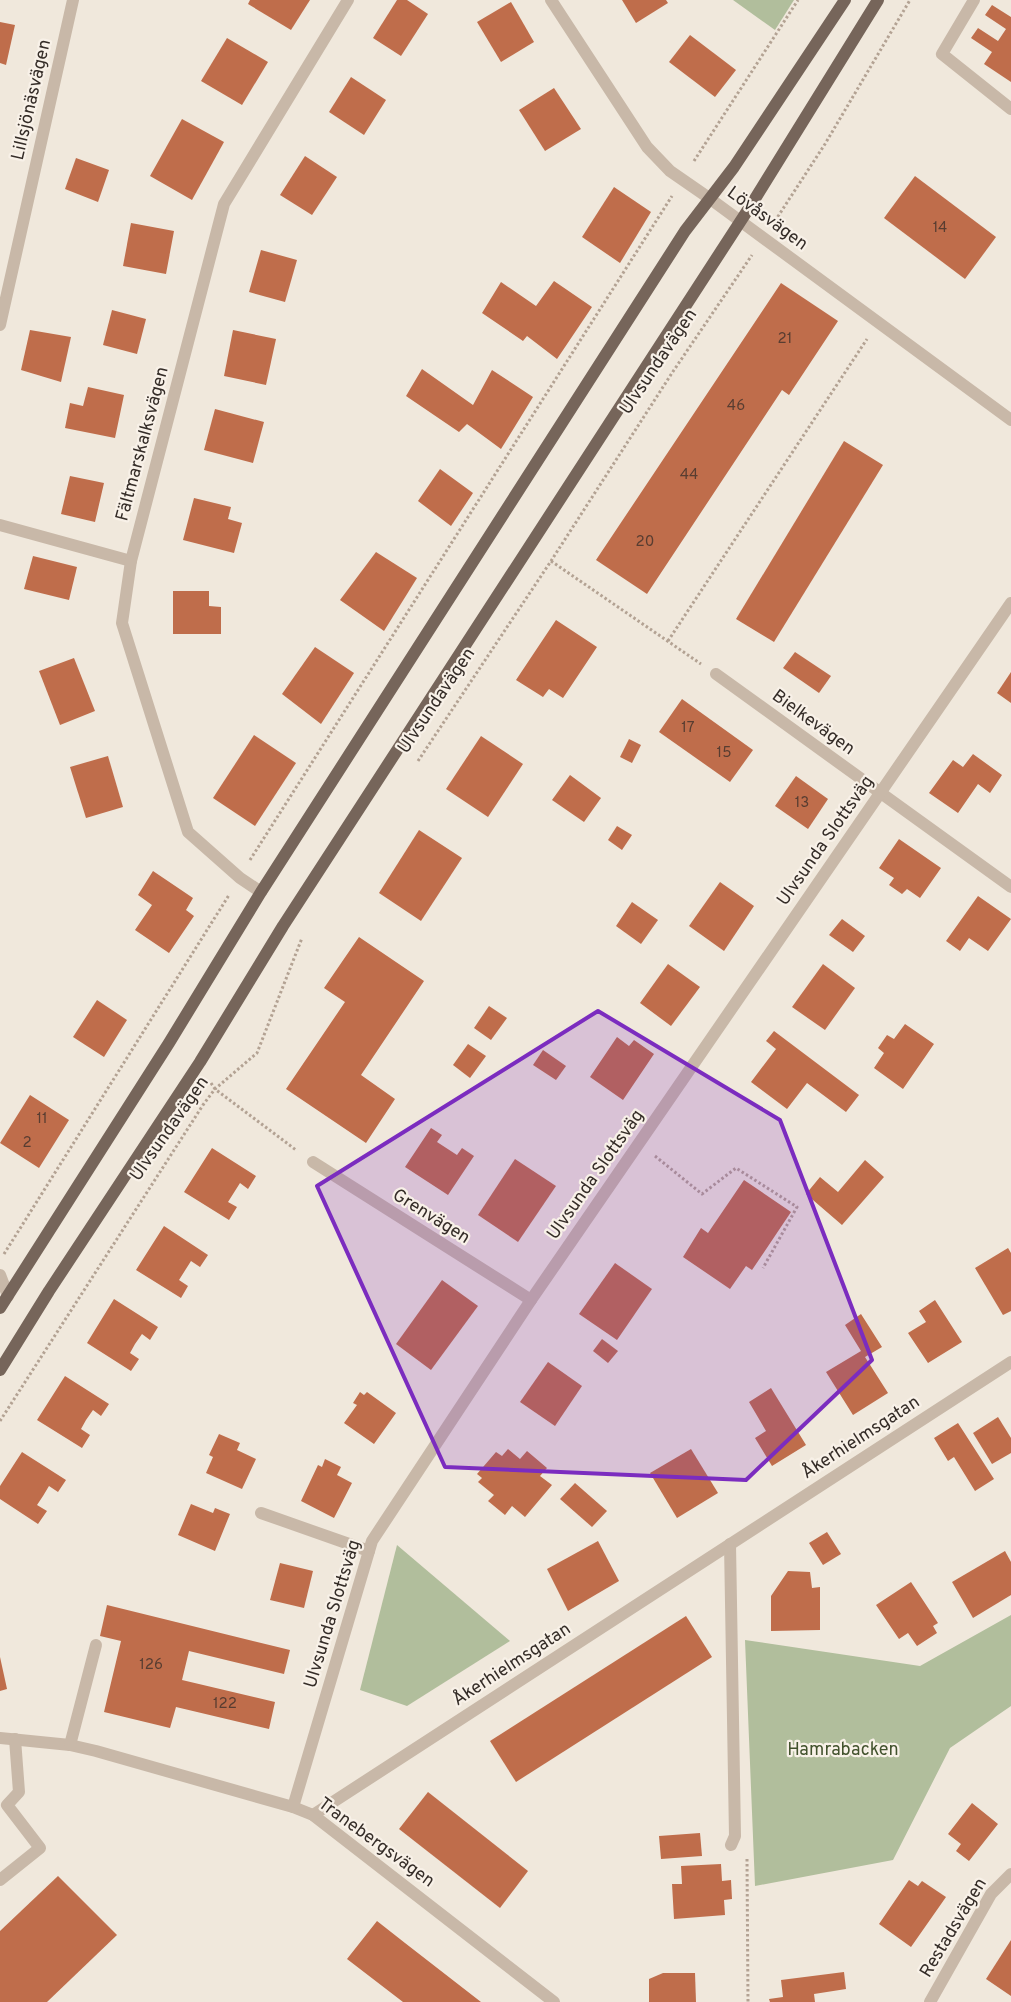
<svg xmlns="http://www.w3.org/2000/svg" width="1011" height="2002" font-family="Overpass,sans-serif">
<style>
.green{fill:#b1be9c}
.building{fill:#bf6d4b}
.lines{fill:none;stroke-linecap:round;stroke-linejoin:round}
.path{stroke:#b3a293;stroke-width:3;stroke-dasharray:2.5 2.5;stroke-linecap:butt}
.minor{stroke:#c8b8a8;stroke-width:12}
.major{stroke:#76655a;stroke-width:12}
.marked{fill:#7b2cbf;fill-opacity:0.2;stroke:#7b2cbf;stroke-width:4;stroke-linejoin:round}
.labels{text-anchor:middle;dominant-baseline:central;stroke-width:4.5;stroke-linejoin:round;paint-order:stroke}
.number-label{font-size:15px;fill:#583d31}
.street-label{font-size:18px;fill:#352d28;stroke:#f8f1e8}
.park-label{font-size:18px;fill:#42522d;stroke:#f8f1e8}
</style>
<rect width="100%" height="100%" fill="#f0e8dc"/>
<g class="green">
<path d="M 733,0 L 794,0 L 775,30 Z"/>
<path d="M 397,1545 L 510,1641 L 407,1706 L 360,1690 Z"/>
<path d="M 1011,1615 L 1011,1706 L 950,1748 L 893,1860 L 755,1886 L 745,1640 L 920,1666 Z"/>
</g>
<g class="building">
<path d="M 250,0 L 310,0 L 291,30 L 248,4 Z"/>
<path d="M 397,0 L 407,0 L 428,14 L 401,56 L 373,38 Z"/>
<path d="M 622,0 L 666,0 L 668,3 L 636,23 Z"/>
<path d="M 511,2 L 534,42 L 501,62 L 477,22 Z"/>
<path d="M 992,5 L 1011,17 L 1011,82 L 984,64 L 992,52 L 971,38 L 978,28 L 998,41 L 1006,29 L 985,15 Z"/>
<path d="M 0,22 L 15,25 L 6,65 L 0,63 Z"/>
<path d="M 690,35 L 736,70 L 715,97 L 669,62 Z"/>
<path d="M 227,38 L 268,62 L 242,105 L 201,81 Z"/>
<path d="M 351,77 L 386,100 L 364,135 L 329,112 Z"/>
<path d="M 554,88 L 581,129 L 545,151 L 519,110 Z"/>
<path d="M 182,119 L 224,142 L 192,200 L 150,176 Z"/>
<path d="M 305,156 L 337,177 L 312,215 L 280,195 Z"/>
<path d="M 76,158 L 109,170 L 98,202 L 65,189 Z"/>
<path d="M 915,176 L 996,237 L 965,279 L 884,218 Z"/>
<path d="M 614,187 L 651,212 L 620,263 L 582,237 Z"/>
<path d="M 131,223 L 174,231 L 166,274 L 123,266 Z"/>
<path d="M 261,250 L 297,260 L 285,302 L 249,292 Z"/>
<path d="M 554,281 L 592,307 L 557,359 L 527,336 L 523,341 L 482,313 L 501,282 L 536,306 Z"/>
<path d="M 781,283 L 838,321 L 789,395 L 782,390 L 647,594 L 596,560 Z"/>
<path d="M 112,310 L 146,319 L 137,354 L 103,345 Z"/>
<path d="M 30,330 L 71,337 L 61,382 L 21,370 Z"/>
<path d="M 233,330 L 276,339 L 266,385 L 224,376 Z"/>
<path d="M 422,369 L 473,405 L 492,370 L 533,397 L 501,449 L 467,424 L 459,432 L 406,396 Z"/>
<path d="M 88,387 L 124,395 L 115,438 L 65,428 L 70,403 L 83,406 Z"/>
<path d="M 215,409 L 264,422 L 253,463 L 204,450 Z"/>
<path d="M 844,441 L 883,465 L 774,642 L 736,619 Z"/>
<path d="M 440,469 L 473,493 L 451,526 L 418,501 Z"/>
<path d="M 70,476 L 104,483 L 95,522 L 61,514 Z"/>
<path d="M 194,498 L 231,507 L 228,519 L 242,523 L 234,553 L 183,540 Z"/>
<path d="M 376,552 L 417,578 L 384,631 L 340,600 Z"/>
<path d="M 33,556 L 77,567 L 69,600 L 24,589 Z"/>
<path d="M 173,591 L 209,591 L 209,606 L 221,607 L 221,634 L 173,634 Z"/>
<path d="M 556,620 L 597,647 L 563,698 L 549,689 L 543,697 L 516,680 Z"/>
<path d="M 315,647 L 354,673 L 321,724 L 282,694 Z"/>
<path d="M 795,652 L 831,676 L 819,693 L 783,668 Z"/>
<path d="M 74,658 L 95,711 L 60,725 L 39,671 Z"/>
<path d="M 1011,672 L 1011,703 L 997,693 Z"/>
<path d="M 682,699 L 753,750 L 730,782 L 659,732 Z"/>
<path d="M 254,735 L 296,763 L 255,826 L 213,798 Z"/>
<path d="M 481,736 L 523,764 L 488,817 L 446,789 Z"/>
<path d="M 629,739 L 641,745 L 632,763 L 620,757 Z"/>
<path d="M 973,754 L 1002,775 L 990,793 L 978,784 L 958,813 L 929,793 L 953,760 L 963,767 Z"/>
<path d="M 108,756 L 123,807 L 86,818 L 70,767 Z"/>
<path d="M 570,775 L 601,798 L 584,822 L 552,800 Z"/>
<path d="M 796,776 L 828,799 L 808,829 L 775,806 Z"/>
<path d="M 617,826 L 632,835 L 622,850 L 608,840 Z"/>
<path d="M 419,830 L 462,858 L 421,921 L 379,893 Z"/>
<path d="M 899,839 L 941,868 L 920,898 L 907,889 L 902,894 L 889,885 L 894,878 L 879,868 Z"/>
<path d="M 153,871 L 193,898 L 186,910 L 194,916 L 169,953 L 135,930 L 152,905 L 138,895 Z"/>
<path d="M 720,882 L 754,906 L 724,951 L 689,926 Z"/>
<path d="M 978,896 L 1011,919 L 988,951 L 969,938 L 960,951 L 946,941 Z"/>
<path d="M 632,902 L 658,920 L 641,944 L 616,926 Z"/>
<path d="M 842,919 L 865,936 L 853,952 L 829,935 Z"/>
<path d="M 359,937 L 424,981 L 361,1075 L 395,1099 L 366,1143 L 286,1089 L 345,1002 L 324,988 Z"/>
<path d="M 668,964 L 700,987 L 671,1026 L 640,1003 Z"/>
<path d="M 823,964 L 855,988 L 825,1030 L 792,1007 Z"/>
<path d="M 97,1000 L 127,1020 L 104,1057 L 73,1037 Z"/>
<path d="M 489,1006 L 507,1018 L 491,1040 L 474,1028 Z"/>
<path d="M 905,1024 L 934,1044 L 903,1089 L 874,1068 L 884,1053 L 878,1048 L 887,1035 L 894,1039 Z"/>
<path d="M 774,1031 L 859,1095 L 846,1112 L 807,1083 L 787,1109 L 751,1082 L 776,1049 L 766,1041 Z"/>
<path d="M 617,1037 L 629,1046 L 634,1040 L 654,1054 L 623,1100 L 590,1077 Z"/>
<path d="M 468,1044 L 486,1056 L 470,1078 L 453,1065 Z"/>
<path d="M 543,1050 L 566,1066 L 556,1080 L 533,1065 Z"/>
<path d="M 30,1095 L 69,1120 L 39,1168 L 0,1143 Z"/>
<path d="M 431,1128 L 442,1135 L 437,1142 L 457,1155 L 462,1148 L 474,1156 L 448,1195 L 405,1167 Z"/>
<path d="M 212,1148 L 256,1176 L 248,1189 L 240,1183 L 228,1202 L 237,1207 L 229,1220 L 184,1192 Z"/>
<path d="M 515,1159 L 556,1186 L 518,1242 L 478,1215 Z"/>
<path d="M 865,1160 L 884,1177 L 842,1225 L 806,1194 L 820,1177 L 838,1192 Z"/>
<path d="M 744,1180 L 791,1212 L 752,1270 L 746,1266 L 730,1289 L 683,1257 L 701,1228 L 708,1233 Z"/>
<path d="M 164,1226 L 208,1255 L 200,1267 L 191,1261 L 179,1280 L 188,1286 L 181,1298 L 136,1270 Z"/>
<path d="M 1008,1248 L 1011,1253 L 1011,1311 L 1003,1315 L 975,1268 Z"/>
<path d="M 615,1263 L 652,1289 L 617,1340 L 579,1314 Z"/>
<path d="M 442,1280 L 478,1306 L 431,1370 L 396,1344 Z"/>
<path d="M 114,1299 L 158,1327 L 150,1340 L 142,1334 L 135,1344 L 130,1353 L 139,1359 L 131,1371 L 87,1343 Z"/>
<path d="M 935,1300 L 962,1342 L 928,1363 L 908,1333 L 926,1322 L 919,1311 Z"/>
<path d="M 861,1314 L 882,1347 L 865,1357 L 888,1393 L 853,1415 L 826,1372 L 861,1351 L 845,1325 Z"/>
<path d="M 602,1339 L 618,1351 L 608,1363 L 593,1351 Z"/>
<path d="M 548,1362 L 582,1386 L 555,1426 L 520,1402 Z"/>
<path d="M 65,1376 L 109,1404 L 101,1416 L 93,1410 L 86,1420 L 81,1429 L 90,1435 L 82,1448 L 37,1420 Z"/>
<path d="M 771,1388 L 806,1445 L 772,1466 L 755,1438 L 766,1431 L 749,1402 Z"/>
<path d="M 360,1392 L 364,1395 L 367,1392 L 396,1413 L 374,1444 L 344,1423 L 357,1405 L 353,1403 Z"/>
<path d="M 998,1417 L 1011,1438 L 1011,1453 L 992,1464 L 973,1433 Z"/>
<path d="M 958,1423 L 994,1479 L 975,1491 L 954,1457 L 948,1461 L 934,1438 Z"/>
<path d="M 219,1434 L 240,1443 L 237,1450 L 256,1459 L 242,1489 L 206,1473 L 213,1457 L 209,1455 Z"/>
<path d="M 508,1449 L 520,1459 L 527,1451 L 547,1468 L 540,1476 L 552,1485 L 525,1517 L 512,1506 L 505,1515 L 488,1501 L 494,1495 L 478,1482 L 482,1478 L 477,1474 L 496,1452 L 502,1456 Z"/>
<path d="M 691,1449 L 718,1493 L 677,1518 L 650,1473 Z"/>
<path d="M 22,1452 L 66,1480 L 58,1492 L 49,1486 L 43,1496 L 37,1505 L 47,1511 L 38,1524 L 0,1499 L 0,1486 Z"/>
<path d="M 325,1459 L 341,1467 L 337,1475 L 352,1483 L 334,1518 L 301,1501 L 318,1465 L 322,1467 Z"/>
<path d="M 575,1483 L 607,1511 L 592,1527 L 560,1499 Z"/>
<path d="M 191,1504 L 213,1513 L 215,1508 L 230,1514 L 215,1551 L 178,1535 Z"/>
<path d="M 827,1532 L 841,1554 L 823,1565 L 809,1543 Z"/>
<path d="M 598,1541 L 619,1581 L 568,1611 L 547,1569 Z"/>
<path d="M 1005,1551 L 1011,1562 L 1011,1595 L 973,1618 L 952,1582 Z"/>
<path d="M 280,1563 L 313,1571 L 304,1608 L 270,1600 Z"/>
<path d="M 788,1571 L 810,1572 L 812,1588 L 820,1587 L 820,1630 L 771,1631 L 771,1596 Z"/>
<path d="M 911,1582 L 938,1623 L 933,1626 L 937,1633 L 917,1646 L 908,1633 L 899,1639 L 876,1605 Z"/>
<path d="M 107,1605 L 290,1650 L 284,1674 L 189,1651 L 182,1680 L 275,1702 L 269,1729 L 176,1707 L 170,1728 L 104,1712 L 121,1641 L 100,1636 Z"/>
<path d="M 686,1616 L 712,1657 L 516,1782 L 490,1741 Z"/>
<path d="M 0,1657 L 7,1689 L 0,1691 Z"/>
<path d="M 428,1792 L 528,1871 L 500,1908 L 399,1829 Z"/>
<path d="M 972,1803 L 998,1824 L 969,1861 L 956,1851 L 961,1844 L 948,1834 Z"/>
<path d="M 700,1833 L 702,1856 L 661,1859 L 659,1836 Z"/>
<path d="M 721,1864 L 722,1881 L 731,1880 L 732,1899 L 724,1900 L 725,1915 L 674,1919 L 672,1884 L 682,1884 L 681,1866 Z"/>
<path d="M 58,1876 L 117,1935 L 47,2002 L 0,2002 L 0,1931 Z"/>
<path d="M 909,1880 L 918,1886 L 922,1881 L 946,1897 L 911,1947 L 879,1924 Z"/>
<path d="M 377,1921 L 405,1943 L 481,2002 L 403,2002 L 347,1959 Z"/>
<path d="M 1011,1940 L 1011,1996 L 986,1979 Z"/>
<path d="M 844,1972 L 846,1989 L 814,1994 L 815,2002 L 770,2002 L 769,1999 L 783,1997 L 781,1980 Z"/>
<path d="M 663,1973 L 695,1973 L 696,2002 L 649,2002 L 649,1979 Z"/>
</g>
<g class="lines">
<g class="path">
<path d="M 694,161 L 798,0"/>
<path d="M 775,221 L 825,144 L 910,0"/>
<path d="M 551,561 L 701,664"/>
<path d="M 668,641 L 867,339"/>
<path d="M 418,761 L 551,561 L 672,373 L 752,255"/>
<path d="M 250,860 L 672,196"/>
<path d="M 211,1083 L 215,1089 L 296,1150"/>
<path d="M 655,1156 L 702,1194 L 736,1168 L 797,1207 L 763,1268"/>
<path d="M 4,1254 L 229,895"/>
<path d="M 0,1421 L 203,1105 L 215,1089 L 257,1053 L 302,938"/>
<path d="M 747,1859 L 748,2002"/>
</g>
<g class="minor">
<path d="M 551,0 L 647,147 L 670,171 L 709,198 L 1011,420"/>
<path d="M 974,0 L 942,54 L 1011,109"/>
<path d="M 0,325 L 73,0"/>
<path d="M 0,525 L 131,561"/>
<path d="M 716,674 L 1011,887"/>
<path d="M 261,892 L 240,878 L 188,832 L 122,623 L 131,561 L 224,204 L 348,0"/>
<path d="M 313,1162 L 531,1300"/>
<path d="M 0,1275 L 8,1296"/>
<path d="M 261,1513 L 369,1551"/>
<path d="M 730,1544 L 735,1836 L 731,1845"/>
<path d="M 0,1738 L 70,1745 L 96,1751 L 293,1807 L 313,1815 L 554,2002"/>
<path d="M 70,1745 L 96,1645"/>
<path d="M 293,1807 L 372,1541 L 531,1300 L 1011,603"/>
<path d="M 313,1815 L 1011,1362"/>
<path d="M 0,1880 L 40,1848 L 7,1805 L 19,1792 L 15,1739"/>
<path d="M 930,2002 L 991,1894 L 1011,1874"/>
</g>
<g class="major">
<path d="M 0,1308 L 169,1043 L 261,892 L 685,231 L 734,167 L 845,0"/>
<path d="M 0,1370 L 49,1291 L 200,1062 L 283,926 L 753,202 L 878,0"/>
</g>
</g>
<path class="marked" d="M 598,1011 L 780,1120 L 872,1360 L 746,1480 L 445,1467 L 317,1186 Z"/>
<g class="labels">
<g class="number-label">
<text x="940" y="228">14</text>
<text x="785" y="339">21</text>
<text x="736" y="406">46</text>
<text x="689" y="475">44</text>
<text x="645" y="542">20</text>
<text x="688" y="728">17</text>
<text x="724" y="753">15</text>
<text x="802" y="803">13</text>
<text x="42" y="1119">11</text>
<text x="27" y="1143">2</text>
<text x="151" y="1665">126</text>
<text x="225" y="1704">122</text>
</g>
<g class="street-label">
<text transform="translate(32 100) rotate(-77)">Lillsjönäsvägen</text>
<text transform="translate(767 219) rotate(36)">Lövåsvägen</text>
<text transform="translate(659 362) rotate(-56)">Ulvsundavägen</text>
<text transform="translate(143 444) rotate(-75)">Fältmarskalksvägen</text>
<text transform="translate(437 701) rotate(-56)">Ulvsundavägen</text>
<text transform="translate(813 723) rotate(36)">Bielkevägen</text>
<text transform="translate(826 841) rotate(-55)">Ulvsunda Slottsväg</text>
<text transform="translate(170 1129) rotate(-55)">Ulvsundavägen</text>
<text transform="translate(596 1175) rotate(-55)">Ulvsunda Slottsväg</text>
<text transform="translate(431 1217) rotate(32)">Grenvägen</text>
<text transform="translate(861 1438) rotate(-33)">Åkerhielmsgatan</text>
<text transform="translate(333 1614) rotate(-73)">Ulvsunda Slottsväg</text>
<text transform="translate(512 1665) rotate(-33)">Åkerhielmsgatan</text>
<text transform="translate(376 1843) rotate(36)">Tranebergsvägen</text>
<text transform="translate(954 1928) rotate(-59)">Restadsvägen</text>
</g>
<g class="park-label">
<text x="843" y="1750">Hamrabacken</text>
</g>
</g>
</svg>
